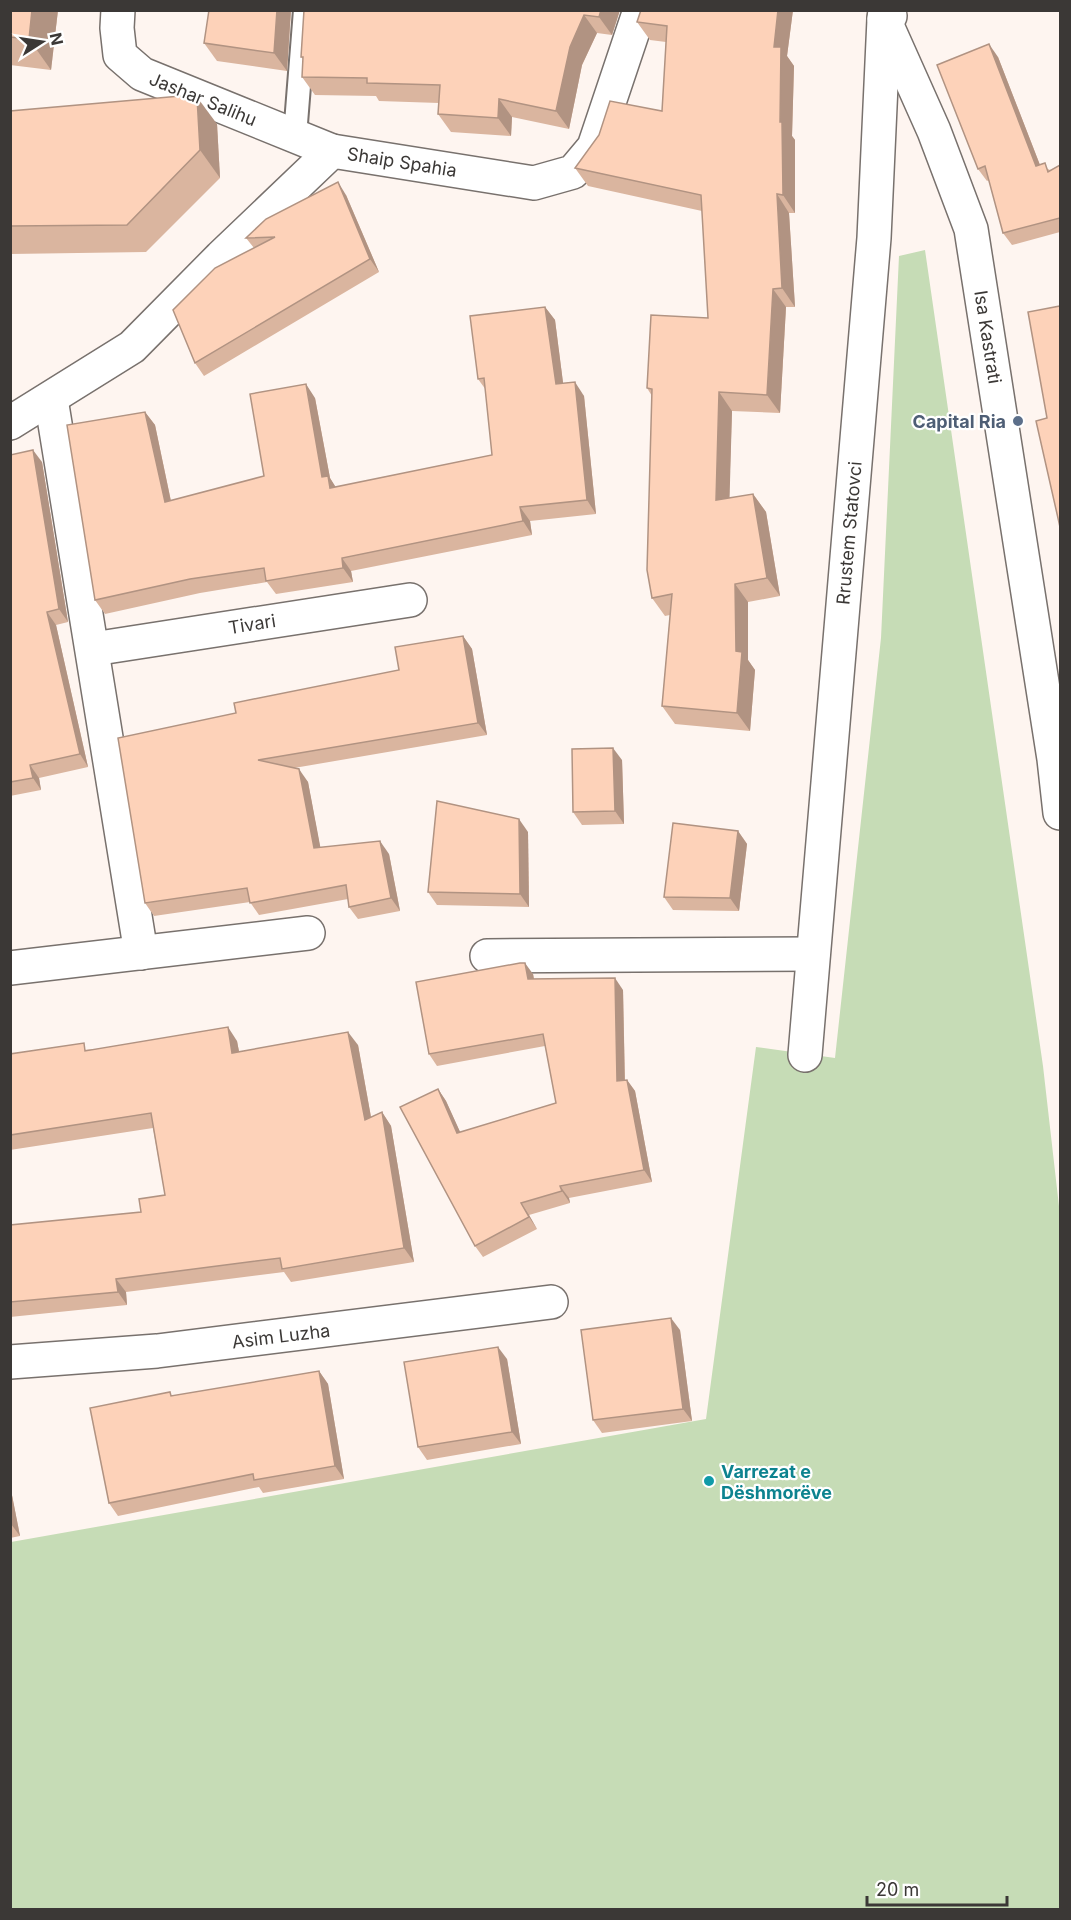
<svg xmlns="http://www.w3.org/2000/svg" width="1071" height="1920" font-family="Inter,sans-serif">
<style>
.green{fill:#c6dcb6}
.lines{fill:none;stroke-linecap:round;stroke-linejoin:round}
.lane-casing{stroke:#78716d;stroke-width:26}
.street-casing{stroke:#78716d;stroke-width:36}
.secondary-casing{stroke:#78716d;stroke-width:36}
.lane{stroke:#fff;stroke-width:22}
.street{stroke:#fff;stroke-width:33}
.secondary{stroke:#fff;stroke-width:33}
.wall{fill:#dab59f}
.shaded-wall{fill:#b19382}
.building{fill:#fdd2b9;stroke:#b19382;stroke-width:1.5}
.service-dot{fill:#5c6f8a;stroke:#fff;stroke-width:2}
.culture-dot{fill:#0f9aa8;stroke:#fff;stroke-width:2}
.labels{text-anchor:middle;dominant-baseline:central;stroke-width:4.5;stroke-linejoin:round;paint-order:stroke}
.street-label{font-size:18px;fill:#3b3836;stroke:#fff}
.service-label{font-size:18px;font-weight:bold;fill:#4e5e75;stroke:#fff;text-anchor:end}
.culture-label{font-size:18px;font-weight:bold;fill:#0d838f;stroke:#fff;text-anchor:start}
</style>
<rect width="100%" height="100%" fill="#fef5f0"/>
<path class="green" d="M 925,250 L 1043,1066 L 1060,1215 L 1060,1909 L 11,1910 L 11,1542 L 706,1419 L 756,1047 L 835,1058 L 881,638 L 899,256 Z"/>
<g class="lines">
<g class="lane-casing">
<path id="lane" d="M 295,136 L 305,10"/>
</g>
<g class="street-casing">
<g id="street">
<path d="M 118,10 L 117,28 L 120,55 L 142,74 L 332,151"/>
<path d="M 51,399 L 141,953"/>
<path d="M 10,423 L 132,347 L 221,257 L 332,151 L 534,183 L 573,172 L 594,147 L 640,10"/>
<path d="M 93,649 L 410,600"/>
<path d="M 487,956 L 813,954"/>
<path d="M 10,968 L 308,933"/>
<path d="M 805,1055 L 874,238 L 884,19 L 890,16"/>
<path d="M 10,1362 L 157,1351 L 551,1302"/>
</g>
</g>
<g class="secondary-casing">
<path id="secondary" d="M 885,10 L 884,19 L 934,131 L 971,229 L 1054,759 L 1060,813"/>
</g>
<use href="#lane" class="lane"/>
<use href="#street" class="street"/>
<use href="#secondary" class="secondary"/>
</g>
<g class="wall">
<path d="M 10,10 L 58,10 L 51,70 L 10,65 Z"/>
<path d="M 291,10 L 287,71 L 217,61 L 204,43 Z"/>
<path d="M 304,10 L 620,10 L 612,35 L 597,33 L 582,65 L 569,129 L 512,117 L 511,136 L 451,132 L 438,114 L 439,103 L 379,101 L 376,96 L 315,95 L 302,77 L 303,59 L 301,57 Z"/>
<path d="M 641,10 L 793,10 L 787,56 L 794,66 L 792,136 L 795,140 L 795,213 L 789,213 L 795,307 L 786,307 L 780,413 L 732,411 L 729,498 L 753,494 L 766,512 L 780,596 L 748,602 L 748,660 L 755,670 L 750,731 L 675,724 L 662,706 L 670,615 L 665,616 L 652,598 L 652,396 L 647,388 L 708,318 L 702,211 L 588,186 L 575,168 L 662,111 L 666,42 L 650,40 L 637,22 Z"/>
<path d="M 998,57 L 1040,165 L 1050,170 L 1060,165 L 1060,232 L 1012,245 L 1003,233 L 989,180 L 987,181 L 978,169 Z"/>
<path d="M 10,111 L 217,124 L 220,178 L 146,252 L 10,254 Z"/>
<path d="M 346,195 L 379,272 L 204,376 L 195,363 L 254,248 L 246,238 Z"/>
<path d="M 545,307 L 555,320 L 563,383 L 584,396 L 596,514 L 530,521 L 532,535 L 351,571 L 353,582 L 276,594 L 267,582 L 200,593 L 105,614 L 95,600 L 145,412 L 155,425 L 171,501 L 264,476 L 315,398 L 330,478 L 335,487 L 492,455 L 486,390 L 478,379 Z"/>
<path d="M 10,455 L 42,462 L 68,622 L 56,625 L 88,767 L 39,778 L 41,790 L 10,796 Z"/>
<path d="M 463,636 L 472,649 L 487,735 L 294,768 L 308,782 L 320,847 L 389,854 L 400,911 L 358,919 L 349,907 L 348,899 L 259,915 L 250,902 L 154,916 L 145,903 L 236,713 L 399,670 Z"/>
<path d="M 622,760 L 624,824 L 582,825 L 573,812 Z"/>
<path d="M 738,831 L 747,844 L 739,911 L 673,910 L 664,897 Z"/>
<path d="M 528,832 L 529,907 L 437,905 L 428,892 Z"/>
<path d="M 533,974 L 534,979 L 623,990 L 625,1080 L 627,1080 L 635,1091 L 652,1182 L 569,1198 L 570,1203 L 529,1215 L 537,1229 L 483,1257 L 475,1246 L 438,1089 L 446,1101 L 460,1132 L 556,1103 L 545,1046 L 437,1066 L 429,1054 Z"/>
<path d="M 237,1041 L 239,1052 L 358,1045 L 371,1117 L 382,1112 L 391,1126 L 414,1262 L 291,1282 L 284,1272 L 126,1292 L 127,1305 L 10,1317 L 10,1225 L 141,1212 L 165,1195 L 153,1128 L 10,1150 L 10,1054 Z"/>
<path d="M 680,1330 L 692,1421 L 602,1433 L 593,1420 Z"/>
<path d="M 507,1359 L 521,1444 L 427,1460 L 418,1447 Z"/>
<path d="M 319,1371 L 328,1384 L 344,1479 L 263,1493 L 259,1487 L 118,1516 L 109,1503 L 173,1396 Z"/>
<path d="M 10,1485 L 20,1536 L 10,1538 Z"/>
</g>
<g class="shaded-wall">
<path d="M 32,10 L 58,10 L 51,70 L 29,39 Z"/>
<path d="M 277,10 L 291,10 L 287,71 L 274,53 Z"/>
<path d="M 601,10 L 620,10 L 612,35 L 599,17 Z"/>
<path d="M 778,10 L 793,10 L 787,56 L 794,66 L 792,136 L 795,140 L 795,213 L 783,195 L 780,122 L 774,47 Z"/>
<path d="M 584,15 L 597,33 L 582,65 L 569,129 L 556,111 L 570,47 Z"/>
<path d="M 989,44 L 998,57 L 1045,178 L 1036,166 Z"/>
<path d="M 197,97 L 217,124 L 220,178 L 200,150 Z"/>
<path d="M 499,99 L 512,117 L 511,136 L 498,118 Z"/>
<path d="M 338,182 L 346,195 L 379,272 L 370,259 Z"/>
<path d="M 777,194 L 789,213 L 795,307 L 782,288 Z"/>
<path d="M 773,289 L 786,307 L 780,413 L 767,395 Z"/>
<path d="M 545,307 L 555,320 L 565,398 L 556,384 Z"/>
<path d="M 575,382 L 584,396 L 596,514 L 587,500 Z"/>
<path d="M 306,384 L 315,398 L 330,478 L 337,489 L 339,502 L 322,477 Z"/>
<path d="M 719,392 L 732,411 L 729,518 L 716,500 Z"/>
<path d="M 145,412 L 155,425 L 174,516 L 165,502 Z"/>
<path d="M 33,450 L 42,462 L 68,622 L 59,609 Z"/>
<path d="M 753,494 L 766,512 L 780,596 L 767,578 Z"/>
<path d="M 520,507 L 530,521 L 532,535 L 523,521 Z"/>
<path d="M 342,558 L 351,571 L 353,582 L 343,568 Z"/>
<path d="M 735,584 L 748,602 L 748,660 L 755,670 L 750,731 L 737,713 L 736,651 Z"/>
<path d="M 47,612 L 56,625 L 88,767 L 80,754 Z"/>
<path d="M 463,636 L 472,649 L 487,735 L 478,723 Z"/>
<path d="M 613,748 L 622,760 L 624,824 L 615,811 Z"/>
<path d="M 30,765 L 39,778 L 41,790 L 33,778 Z"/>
<path d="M 299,769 L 308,782 L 323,861 L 314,848 Z"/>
<path d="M 519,819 L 528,832 L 529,907 L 520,894 Z"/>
<path d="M 738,831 L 747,844 L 739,911 L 730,898 Z"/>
<path d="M 380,841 L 389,854 L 400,911 L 391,898 Z"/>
<path d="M 525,963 L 533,974 L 536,991 L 528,979 Z"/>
<path d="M 615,978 L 623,990 L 625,1093 L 617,1081 Z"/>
<path d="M 228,1027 L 237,1041 L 242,1067 L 232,1053 Z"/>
<path d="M 348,1032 L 358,1045 L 374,1134 L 365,1120 Z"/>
<path d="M 627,1080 L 635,1091 L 652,1182 L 644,1170 Z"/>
<path d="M 438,1089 L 446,1101 L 466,1145 L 457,1133 Z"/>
<path d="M 382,1112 L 391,1126 L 414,1262 L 404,1248 Z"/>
<path d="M 560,1186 L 569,1198 L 570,1203 L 562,1191 Z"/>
<path d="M 521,1203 L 529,1215 L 537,1229 L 529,1217 Z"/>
<path d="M 116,1279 L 126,1292 L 127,1305 L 118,1292 Z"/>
<path d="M 671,1318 L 680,1330 L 692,1421 L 683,1409 Z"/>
<path d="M 498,1347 L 507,1359 L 521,1444 L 512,1432 Z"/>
<path d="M 319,1371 L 328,1384 L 344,1479 L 335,1466 Z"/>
<path d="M 10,1485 L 20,1536 L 11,1524 L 10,1520 Z"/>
</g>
<g class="building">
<path d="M 10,10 L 32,10 L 29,39 L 10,37 Z"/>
<path d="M 209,10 L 277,10 L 274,53 L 204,43 Z"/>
<path d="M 304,10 L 601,10 L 599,17 L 584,15 L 570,47 L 556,111 L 499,99 L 498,118 L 438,114 L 440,85 L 367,83 L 367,78 L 302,77 L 303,57 L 301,57 Z"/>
<path d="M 641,10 L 778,10 L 774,47 L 781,47 L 780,122 L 782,122 L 783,195 L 777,194 L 782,288 L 773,289 L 767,395 L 719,392 L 716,500 L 753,494 L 767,578 L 735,584 L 736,651 L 742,652 L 737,713 L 662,706 L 672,594 L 652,598 L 647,570 L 652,389 L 647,388 L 651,315 L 708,318 L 701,195 L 575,168 L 599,135 L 610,101 L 662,111 L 667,26 L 637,22 Z"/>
<path d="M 989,44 L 1036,166 L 1045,163 L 1048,172 L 1060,165 L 1060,218 L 1003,233 L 985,166 L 978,169 L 937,65 Z"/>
<path d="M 192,95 L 197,97 L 200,150 L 127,225 L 10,226 L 10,111 Z"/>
<path d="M 338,182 L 370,259 L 195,363 L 173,310 L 215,268 L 275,237 L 246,238 L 266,219 Z"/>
<path d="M 1060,306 L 1060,527 L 1036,421 L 1047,418 L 1028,312 Z"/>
<path d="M 545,307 L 556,384 L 575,382 L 587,500 L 520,507 L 523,521 L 342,558 L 343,568 L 266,581 L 264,568 L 190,579 L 95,600 L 67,425 L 145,412 L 165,502 L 264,476 L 250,394 L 306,384 L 322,477 L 328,476 L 330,488 L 492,455 L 484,378 L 478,379 L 470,316 Z"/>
<path d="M 33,450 L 59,609 L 47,612 L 80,754 L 30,765 L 33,778 L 10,782 L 10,455 Z"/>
<path d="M 463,636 L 478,723 L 258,760 L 299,769 L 314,848 L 380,841 L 391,898 L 349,907 L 346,885 L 250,903 L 247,888 L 145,903 L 118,738 L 236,713 L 234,703 L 399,670 L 395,647 Z"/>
<path d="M 613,748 L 615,811 L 573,812 L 572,749 Z"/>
<path d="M 437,801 L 519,819 L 520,894 L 428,892 Z"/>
<path d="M 673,823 L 738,831 L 730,898 L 664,897 Z"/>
<path d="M 520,963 L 525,963 L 528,979 L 615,978 L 617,1081 L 627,1080 L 644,1170 L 560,1186 L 562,1191 L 521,1203 L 529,1217 L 475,1246 L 400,1107 L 438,1089 L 457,1133 L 556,1103 L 543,1034 L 429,1054 L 416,982 Z"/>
<path d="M 228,1027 L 232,1053 L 348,1032 L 365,1120 L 382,1112 L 404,1248 L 282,1269 L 280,1258 L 116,1279 L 118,1292 L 10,1302 L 10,1225 L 141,1212 L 139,1199 L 165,1195 L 151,1113 L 10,1135 L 10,1054 L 84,1043 L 85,1051 Z"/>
<path d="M 671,1318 L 683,1409 L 593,1420 L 581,1330 Z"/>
<path d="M 498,1347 L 512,1432 L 418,1447 L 404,1362 Z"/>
<path d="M 319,1371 L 335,1466 L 254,1480 L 253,1474 L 109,1503 L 90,1408 L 170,1392 L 171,1396 Z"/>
</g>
<circle class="service-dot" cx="1018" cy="421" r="6"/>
<circle class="culture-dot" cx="709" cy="1481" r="6"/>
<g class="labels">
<g class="street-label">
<text transform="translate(203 99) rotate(22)">Jashar Salihu</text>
<text transform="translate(402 162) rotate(9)">Shaip Spahia</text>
<text transform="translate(988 337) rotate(81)">Isa Kastrati</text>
<text transform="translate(849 533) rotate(-85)">Rrustem Statovci</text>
<text transform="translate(252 624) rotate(-9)">Tivari</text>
<text transform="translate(281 1336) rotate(-7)">Asim Luzha</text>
</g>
<g class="service-label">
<text x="1006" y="421">Capital Ria</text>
</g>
<g class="culture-label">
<text x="721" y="1471">Varrezat e<tspan x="721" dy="21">Dëshmorëve</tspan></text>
</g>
</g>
<rect width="1071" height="1920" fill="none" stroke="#3b3836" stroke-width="24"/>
<g transform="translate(42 42) rotate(78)" stroke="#ffffff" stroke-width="4.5" paint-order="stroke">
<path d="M0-4.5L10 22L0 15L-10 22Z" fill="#3b3836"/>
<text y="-9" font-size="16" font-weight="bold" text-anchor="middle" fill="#3b3836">N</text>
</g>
<path d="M867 1896v9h140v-9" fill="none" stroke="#3b3836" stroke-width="3"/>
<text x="876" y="1896" font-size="18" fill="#3b3836" stroke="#ffffff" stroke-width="4.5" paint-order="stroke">20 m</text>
</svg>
